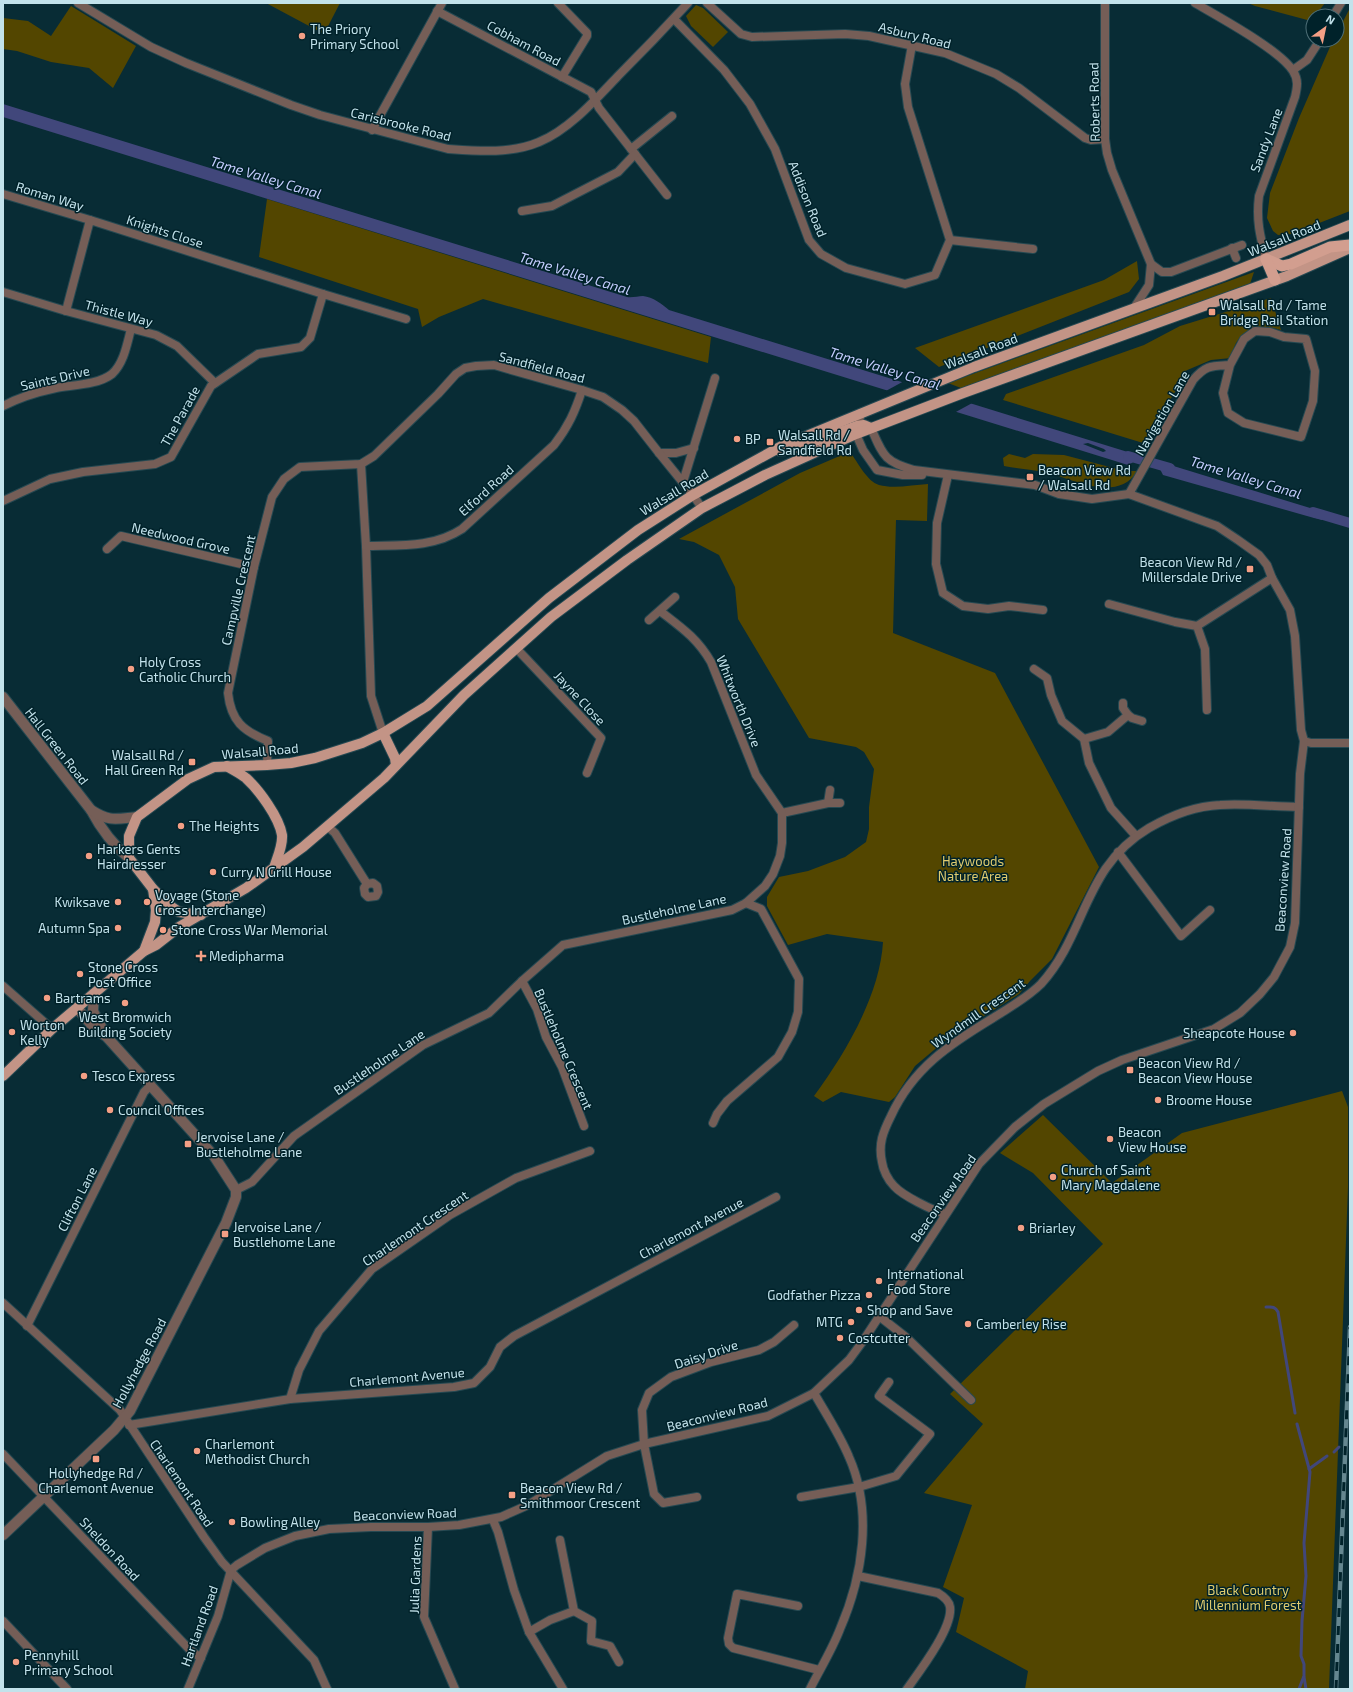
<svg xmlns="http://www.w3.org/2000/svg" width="1353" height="1692" font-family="'Exo 2',sans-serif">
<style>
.green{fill:#534600}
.water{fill:#41477b;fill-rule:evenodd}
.pier{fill:#082c35}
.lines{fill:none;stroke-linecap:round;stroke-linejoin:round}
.stream{stroke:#41477b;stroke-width:3}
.canal{stroke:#41477b;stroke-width:10}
.minor-casing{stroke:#264952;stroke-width:10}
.tertiary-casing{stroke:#264952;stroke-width:12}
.primary-casing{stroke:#264952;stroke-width:12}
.trunk-casing{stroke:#264952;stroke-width:13}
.minor{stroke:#755e57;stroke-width:8}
.tertiary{stroke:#755e57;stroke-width:10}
.primary{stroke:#c39486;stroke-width:10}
.trunk{stroke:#d29e8f;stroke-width:11}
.rail-casing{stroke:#658790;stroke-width:4.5}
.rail{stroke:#00222a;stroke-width:3;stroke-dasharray:9;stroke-linecap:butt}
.poi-dot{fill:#f39f85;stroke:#00222a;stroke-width:1.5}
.labels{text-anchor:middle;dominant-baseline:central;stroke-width:3;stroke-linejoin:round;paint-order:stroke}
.poi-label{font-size:13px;fill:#c2e2eb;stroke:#00222a;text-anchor:start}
.street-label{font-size:13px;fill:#c2e2eb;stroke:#00222a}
.park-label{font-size:13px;fill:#e0cc6e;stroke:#00222a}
.water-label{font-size:14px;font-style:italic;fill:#c4cdfe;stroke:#00222a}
</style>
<rect width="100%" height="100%" fill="#082c35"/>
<g class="green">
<path d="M 266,3 L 340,3 L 324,34 Z"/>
<path d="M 1248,3 L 1325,3 L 1315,16 L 1313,16 L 1311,21 L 1255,6 Z"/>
<path d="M 696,5 L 703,8 L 728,32 L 713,47 L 691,26 L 686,16 Z"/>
<path d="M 71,6 L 136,46 L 113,88 L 89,68 L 51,62 L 17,51 L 3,49 L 3,18 L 28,21 L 51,36 Z"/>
<path d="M 1350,8 L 1350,211 L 1291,234 L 1278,235 L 1273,231 L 1267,218 L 1270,193 L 1299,118 L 1333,40 L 1337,40 L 1337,33 Z"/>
<path d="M 267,199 L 711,337 L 708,363 L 483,299 L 439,317 L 422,327 L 418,309 L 259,257 Z"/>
<path d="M 1137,261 L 1139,279 L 1129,292 L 939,367 L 915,348 L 1104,280 Z"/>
<path d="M 1254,272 L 1250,284 L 961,388 L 948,383 Z"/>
<path d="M 1271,298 L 1281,330 C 1265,325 1246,327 1236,343 C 1234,347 1232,353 1231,358 L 1211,360 L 1185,371 L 1175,392 L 1143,443 L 1003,400 L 1006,394 L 1144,345 L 1180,326 Z"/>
<path d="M 1009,454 L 1025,458 L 1033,454 L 1064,455 L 1125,471 L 1138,471 C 1116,503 1077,480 1047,473 C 1032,469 1018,469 1004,466 L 1003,458 Z"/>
<path d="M 842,455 L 852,455 C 859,464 867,481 879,485 C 893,489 913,485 928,484 L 927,521 L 896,520 L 893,633 L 995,673 L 1099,867 L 1052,959 L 1030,981 L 1019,994 L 947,1039 L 915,1066 L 895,1097 L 889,1102 L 841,1092 L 823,1102 L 814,1096 C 845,1054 880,995 883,942 L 827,934 L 788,945 L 767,906 L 767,897 L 779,877 L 808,871 L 845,857 L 866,842 L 869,829 L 869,807 L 874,769 L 864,752 L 856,747 L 809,738 L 738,619 L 735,587 L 719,555 L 694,542 L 679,539 L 800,473 Z"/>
<path d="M 1342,1091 L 1348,1107 L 1348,1187 L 1329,1689 L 1025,1689 L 1028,1671 L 956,1632 L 964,1598 L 943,1587 L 972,1505 L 924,1493 L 983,1424 L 950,1394 L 1103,1244 L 1033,1173 L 1000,1153 L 1043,1115 L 1112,1183 L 1182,1133 Z"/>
</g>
<g class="water">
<path d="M 3,104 L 627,297 C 632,298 638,296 643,296 C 653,297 662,304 669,310 L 1131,453 L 1139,459 L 1128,465 L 3,117 ZM 1088,443 L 1104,449 L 1106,451 L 1103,452 L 1083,444 Z"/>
<path d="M 1167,464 L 1320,511 L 1326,516 L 1322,520 L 1314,518 L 1163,475 L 1158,465 Z"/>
</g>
<path class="pier" d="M 906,380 L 974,402 L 954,413 L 884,392 Z"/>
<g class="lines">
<g class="stream">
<path d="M 1266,1307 C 1271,1307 1275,1306 1278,1312 L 1295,1413"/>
<path d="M 1297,1424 L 1310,1472 L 1304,1543 L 1306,1576 L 1302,1621 L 1301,1656 L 1304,1664 L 1304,1676 L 1299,1689"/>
<path d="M 1334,1452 L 1339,1447"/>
<path d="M 1309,1469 L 1327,1456"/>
<path d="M 1304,1677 L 1306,1689"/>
</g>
<g class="canal">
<path d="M 1128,456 L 1170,468"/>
<path d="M 1313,512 L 1350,523"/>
</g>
<g class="minor-casing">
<g id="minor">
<path d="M 78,3 L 151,47 L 186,63 L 291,105 L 320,115 L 448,149 C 477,151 511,154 539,142 C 569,130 596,99 618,76 C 642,52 665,28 688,3"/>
<path d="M 558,3 L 587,33 L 587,36 L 562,77"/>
<path d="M 707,3 L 741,34 L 752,37 L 845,34 L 869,36 L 945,53 L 996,74 L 1019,88 L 1085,138 L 1091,140 L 1105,139"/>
<path d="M 1105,3 L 1105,139 L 1107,153 L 1112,170 L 1151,264 L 1149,285 L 1134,308"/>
<path d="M 1195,3 C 1219,17 1280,50 1293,71 C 1299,80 1297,88 1295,97 L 1259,196 C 1256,220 1260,236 1266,259"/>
<path d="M 437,11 L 591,92 L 599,108 L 667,195"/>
<path d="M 1333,16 L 1341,3"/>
<path d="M 674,19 L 724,70 L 750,104 L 775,149 L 809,240 L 821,254 L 846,268 L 905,284 L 935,275 L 950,240 L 908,107 L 905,84 L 912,45"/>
<path d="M 1293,70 L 1307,60 L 1320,40"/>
<path d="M 372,130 L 442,3"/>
<path d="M 631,149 L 672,116"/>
<path d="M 3,194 L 90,220"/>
<path d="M 522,211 L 552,206 L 618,172 L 635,154"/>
<path d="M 950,240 L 1033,249"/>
<path d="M 1232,248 L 1236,258"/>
<path d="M 1151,264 L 1162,272 L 1171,272 L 1242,245"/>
<path d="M 3,292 L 66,311 L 156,335 L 177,346 L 215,383"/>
<path d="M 66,311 L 90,220 L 323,294"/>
<path d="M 3,406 C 20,397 37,392 56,388 C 72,385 98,385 112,374 C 124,363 127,344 131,329"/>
<path d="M 861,413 L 856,434 L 863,450 L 877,470 L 903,475 L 922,475"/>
<path d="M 659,453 L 676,453 L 694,448"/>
<path d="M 361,464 L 366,546 L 371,696 L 383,733"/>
<path d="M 948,475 L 937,523 L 936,564 L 943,593 L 963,606 L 988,609 L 1009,606 L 1043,610"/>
<path d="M 683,482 L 715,378"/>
<path d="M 1129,494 L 1193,380 C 1206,365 1211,366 1230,365 L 1244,339 L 1255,331 L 1270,332 L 1284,337 L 1306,339 L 1315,371 L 1313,401 L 1301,437 L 1244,423 L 1228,413 L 1223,393 L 1230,365"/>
<path d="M 3,501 L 50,479 L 83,472 L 155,464 L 171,457 L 211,386 L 258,354 L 301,347 L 310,338 L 323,294 L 406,319"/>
<path d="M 366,546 C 400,545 433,548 462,529 L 554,445 C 568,427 575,412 582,390"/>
<path d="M 107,549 L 121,536 L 254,567"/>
<path d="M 1109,604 L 1175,622 L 1197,626 L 1205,649 L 1207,710"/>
<path d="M 649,620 L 675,597"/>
<path d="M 1197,626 L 1272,578"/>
<path d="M 516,648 L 601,738 L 587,773"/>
<path d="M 1034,669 L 1047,678 L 1051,695 L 1062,721 L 1084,739 L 1089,763 L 1111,808 L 1136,836"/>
<path d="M 1128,715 L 1132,718 L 1142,721"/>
<path d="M 1084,739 L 1108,732 L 1128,715 L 1123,708 L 1123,703"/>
<path d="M 1304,741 L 1311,743 L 1350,743"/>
<path d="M 267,765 L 268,741 C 243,731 231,721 228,693 L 254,567 L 272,497 L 284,479 L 300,467 L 361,464 L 374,456 L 438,394 L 456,374 L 465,368 L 476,366 L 494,365 L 582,390 L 603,397 L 622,410 L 634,421 L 659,453 L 693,495 L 702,508"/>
<path d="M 828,803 L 830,790"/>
<path d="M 782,813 L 828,803 L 840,803"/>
<path d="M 327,826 L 335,833 L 367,884 L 364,888 L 365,894 L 368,897 L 376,896 L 378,892 L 377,886 L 373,883 L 367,884"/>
<path d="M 1118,852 L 1181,936 L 1210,910"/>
<path d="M 522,981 L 537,1009 L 546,1037 L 562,1067 L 584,1126"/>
<path d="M 3,986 L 52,1029"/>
<path d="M 713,1123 L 717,1114 L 727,1101 L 778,1057 L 792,1032 L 798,1012 L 799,979 L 761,909 L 746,903"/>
<path d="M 236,1190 L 252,1182 L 294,1136 L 423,1045 L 489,1013 L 522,981 L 563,945 L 732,910 L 746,903 L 765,886 L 773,874 L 780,856 L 782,843 L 782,813 L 756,775 L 711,662 C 697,638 682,628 660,611"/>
<path d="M 945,1214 C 932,1210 903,1196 894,1186 C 888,1180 883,1170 882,1162 C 878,1144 883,1132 891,1116 C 913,1068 950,1044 993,1018 C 1010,1007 1027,998 1041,984 C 1087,933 1083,867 1149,828 C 1170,816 1195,806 1220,805 C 1246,803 1274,807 1299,807"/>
<path d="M 3,1303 L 120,1410 L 204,1537 L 222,1562 L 314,1660 L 327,1689"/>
<path d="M 879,1316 L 907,1338 L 971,1400"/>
<path d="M 27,1326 L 144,1092 L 150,1086"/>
<path d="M 290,1399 L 299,1370 L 319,1331 L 372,1269 L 450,1215 L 516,1178 L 590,1151"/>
<path d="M 129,1425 L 290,1399 L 454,1387 L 474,1383 L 490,1367 L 500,1347 L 514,1336 L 776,1197"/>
<path d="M 3,1454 L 190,1650 L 201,1658"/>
<path d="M 697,1497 L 663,1503 L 654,1494 L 644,1444 L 642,1410 L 649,1393 L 671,1377 L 711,1362 L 759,1350 L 774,1342 L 794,1325"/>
<path d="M 801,1497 L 859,1487 L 896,1476 L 930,1434 L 879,1396 L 889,1382"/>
<path d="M 493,1520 L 498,1532 L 514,1590 L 529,1632 L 563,1689"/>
<path d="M 428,1527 L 424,1617 L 455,1689"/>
<path d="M 560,1540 L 574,1611 L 592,1621 L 591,1641 L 610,1646 L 619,1662"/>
<path d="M 231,1570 L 237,1565 L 265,1548 L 295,1536 L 329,1529 L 371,1527 L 428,1527 L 459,1525 L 501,1517 L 528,1505 L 607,1456 L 644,1444 L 768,1416 L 814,1393 L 849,1360 L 863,1341 L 979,1164 L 1015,1127 L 1044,1104 L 1098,1071 L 1122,1060 L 1214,1029 L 1240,1013 L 1260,994 L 1274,977 L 1290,947 L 1295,923 L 1300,774 L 1304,741 L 1301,730 L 1295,636 L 1290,610 L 1272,578 L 1267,565 L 1259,555 L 1238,540 L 1217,526 L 1129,494 L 1092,499 L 1059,494 L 1035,485 L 914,470 C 884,462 883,455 871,428"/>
<path d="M 858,1576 L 938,1593 C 943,1596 949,1600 950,1607 C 953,1628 919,1672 907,1689"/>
<path d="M 798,1606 L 737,1594 L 728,1638 L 729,1644 L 733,1648 L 819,1670"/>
<path d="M 3,1621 L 67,1689"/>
<path d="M 529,1632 L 550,1620 L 574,1611"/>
<path d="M 188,1689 L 218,1616 L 231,1570"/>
<path d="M 810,1689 C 820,1669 832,1650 840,1629 C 863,1576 873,1511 849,1457 C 840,1435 826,1414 814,1393"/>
</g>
</g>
<g class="tertiary-casing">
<g id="tertiary">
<path d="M 3,697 L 91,810 C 101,829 113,845 129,858"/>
<path d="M 91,810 C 110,822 115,819 137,817"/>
<path d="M 94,993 L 93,1011 L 106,1036"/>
<path d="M 3,1535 L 114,1430 L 130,1411 L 226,1223 L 236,1197 L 236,1190 L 214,1156 L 106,1036 L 96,1030 L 77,1008"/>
</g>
</g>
<g class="primary-casing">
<g id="primary">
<path d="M 780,451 L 796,448 L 857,426 L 864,425 L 871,428"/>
<path d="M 383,733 L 395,758 L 396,765"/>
<path d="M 227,766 C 233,770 240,773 246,778 C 259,790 279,817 282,835 C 283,846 277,858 274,868"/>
<path d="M 201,915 L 179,912 L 173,908 L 153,889 L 129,858 L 129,836 L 137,817 L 188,779 L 214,767 L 267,765 L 291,763 L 315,758 L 362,743 L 383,733 L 427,706 L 549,598 L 638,530 L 693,495 L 782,446 L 974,367 L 1223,276 L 1350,225"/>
<path d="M 144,951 L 155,922 L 156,910 L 153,889"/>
<path d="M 3,1076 L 52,1029 L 144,951 L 156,945 L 179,927 L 246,888 L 303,847 L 384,778 L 464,695 L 551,617 L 627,560 L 702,508 L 765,475 L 856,434 L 963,393 L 1287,276 L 1350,248"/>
</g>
</g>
<g class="trunk-casing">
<g id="trunk">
<path d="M 1266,259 L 1282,266 L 1291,264 L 1330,247 L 1350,245"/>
<path d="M 1266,259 L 1275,280"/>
</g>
</g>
<use href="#minor" class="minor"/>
<use href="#tertiary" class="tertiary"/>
<use href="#primary" class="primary"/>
<use href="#trunk" class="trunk"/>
<g class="rail-casing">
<path id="rail" d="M 1336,1689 L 1350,1327"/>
</g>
<use href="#rail" class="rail"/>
</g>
<g class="poi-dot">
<circle cx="302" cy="36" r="4"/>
<rect x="1208" y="308" width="8" height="8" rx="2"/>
<circle cx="737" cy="439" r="4"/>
<rect x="766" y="438" width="8" height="8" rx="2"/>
<rect x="1026" y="473" width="8" height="8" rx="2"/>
<rect x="1246" y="565" width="8" height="8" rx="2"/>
<circle cx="131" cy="669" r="4"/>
<rect x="188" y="758" width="8" height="8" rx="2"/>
<circle cx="181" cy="826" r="4"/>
<circle cx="89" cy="856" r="4"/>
<circle cx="213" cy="872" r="4"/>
<circle cx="118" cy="902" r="4"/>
<circle cx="147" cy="902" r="4"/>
<circle cx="118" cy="928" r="4"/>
<circle cx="163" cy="930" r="4"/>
<path d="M199 950h4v4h4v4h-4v4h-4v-4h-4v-4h4z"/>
<circle cx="80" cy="974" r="4"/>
<circle cx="47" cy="998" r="4"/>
<circle cx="125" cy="1003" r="4"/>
<circle cx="12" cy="1032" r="4"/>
<circle cx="1293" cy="1033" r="4"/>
<rect x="1126" y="1066" width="8" height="8" rx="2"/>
<circle cx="84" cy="1076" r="4"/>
<circle cx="1158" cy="1100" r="4"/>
<circle cx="110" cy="1110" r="4"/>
<circle cx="1110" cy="1139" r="4"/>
<rect x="184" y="1140" width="8" height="8" rx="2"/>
<circle cx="1053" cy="1177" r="4"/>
<circle cx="1021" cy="1228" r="4"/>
<rect x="221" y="1230" width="8" height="8" rx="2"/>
<circle cx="879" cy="1281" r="4"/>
<circle cx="869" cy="1295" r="4"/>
<circle cx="859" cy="1310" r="4"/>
<circle cx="851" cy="1322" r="4"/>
<circle cx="968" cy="1324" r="4"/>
<circle cx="840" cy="1338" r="4"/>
<circle cx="197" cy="1451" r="4"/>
<rect x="92" y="1455" width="8" height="8" rx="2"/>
<rect x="508" y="1491" width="8" height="8" rx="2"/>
<circle cx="232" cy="1522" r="4"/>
<circle cx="16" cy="1662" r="4"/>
</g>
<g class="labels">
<g class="poi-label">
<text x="310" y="29">The Priory<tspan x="310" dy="15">Primary School</tspan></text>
<text x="1220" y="305">Walsall Rd / Tame<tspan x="1220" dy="15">Bridge Rail Station</tspan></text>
<text x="778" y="435">Walsall Rd /<tspan x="778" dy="15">Sandfield Rd</tspan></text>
<text x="745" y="439">BP</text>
<text x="1038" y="470">Beacon View Rd<tspan x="1038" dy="15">/ Walsall Rd</tspan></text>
<text x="1242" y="562" text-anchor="end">Beacon View Rd /<tspan x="1242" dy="15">Millersdale Drive</tspan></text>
<text x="139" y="662">Holy Cross<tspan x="139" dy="15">Catholic Church</tspan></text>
<text x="184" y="755" text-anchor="end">Walsall Rd /<tspan x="184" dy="15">Hall Green Rd</tspan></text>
<text x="189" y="826">The Heights</text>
<text x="97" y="849">Harkers Gents<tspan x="97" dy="15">Hairdresser</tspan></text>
<text x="221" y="872">Curry N Grill House</text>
<text x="155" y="895">Voyage (Stone<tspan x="155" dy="15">Cross Interchange)</tspan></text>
<text x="110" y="902" text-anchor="end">Kwiksave</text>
<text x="110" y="928" text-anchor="end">Autumn Spa</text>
<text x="171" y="930">Stone Cross War Memorial</text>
<text x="209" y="956">Medipharma</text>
<text x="88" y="967">Stone Cross<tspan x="88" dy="15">Post Office</tspan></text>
<text x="55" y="998">Bartrams</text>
<text x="125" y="1017" text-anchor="middle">West Bromwich<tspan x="125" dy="15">Building Society</tspan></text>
<text x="20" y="1025">Worton<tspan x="20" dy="15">Kelly</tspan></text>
<text x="1285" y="1033" text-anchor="end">Sheapcote House</text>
<text x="1138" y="1063">Beacon View Rd /<tspan x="1138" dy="15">Beacon View House</tspan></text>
<text x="92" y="1076">Tesco Express</text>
<text x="1166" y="1100">Broome House</text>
<text x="118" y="1110">Council Offices</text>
<text x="1118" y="1132">Beacon<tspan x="1118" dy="15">View House</tspan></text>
<text x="196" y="1137">Jervoise Lane /<tspan x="196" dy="15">Bustleholme Lane</tspan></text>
<text x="1061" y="1170">Church of Saint<tspan x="1061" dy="15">Mary Magdalene</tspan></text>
<text x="233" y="1227">Jervoise Lane /<tspan x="233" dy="15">Bustlehome Lane</tspan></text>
<text x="1029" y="1228">Briarley</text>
<text x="887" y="1274">International<tspan x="887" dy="15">Food Store</tspan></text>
<text x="861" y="1295" text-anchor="end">Godfather Pizza</text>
<text x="867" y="1310">Shop and Save</text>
<text x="843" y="1322" text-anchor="end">MTG</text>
<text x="976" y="1324">Camberley Rise</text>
<text x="848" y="1338">Costcutter</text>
<text x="205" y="1444">Charlemont<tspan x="205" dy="15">Methodist Church</tspan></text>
<text x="96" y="1473" text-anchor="middle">Hollyhedge Rd /<tspan x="96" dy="15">Charlemont Avenue</tspan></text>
<text x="520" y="1488">Beacon View Rd /<tspan x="520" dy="15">Smithmoor Crescent</tspan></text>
<text x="240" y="1522">Bowling Alley</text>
<text x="24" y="1655">Pennyhill<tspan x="24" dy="15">Primary School</tspan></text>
</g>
<g class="street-label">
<text transform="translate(915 35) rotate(14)">Asbury Road</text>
<text transform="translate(524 43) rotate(28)">Cobham Road</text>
<text transform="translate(1094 102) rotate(-91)">Roberts Road</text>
<text transform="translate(401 124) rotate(14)">Carisbrooke Road</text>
<text transform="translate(1266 140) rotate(-69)">Sandy Lane</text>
<text transform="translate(50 196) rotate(17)">Roman Way</text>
<text transform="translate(808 199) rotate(68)">Addison Road</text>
<text transform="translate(165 231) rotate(18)">Knights Close</text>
<text transform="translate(1284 238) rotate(-22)">Walsall Road</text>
<text transform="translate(119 313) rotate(15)">Thistle Way</text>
<text transform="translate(981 351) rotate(-21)">Walsall Road</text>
<text transform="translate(542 367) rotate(15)">Sandfield Road</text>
<text transform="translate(55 378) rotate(-13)">Saints Drive</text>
<text transform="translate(1162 413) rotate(-60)">Navigation Lane</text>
<text transform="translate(180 416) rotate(-61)">The Parade</text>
<text transform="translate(486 490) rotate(-42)">Elford Road</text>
<text transform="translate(674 492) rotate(-31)">Walsall Road</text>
<text transform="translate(181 538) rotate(13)">Needwood Grove</text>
<text transform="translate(238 590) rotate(-77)">Campville Crescent</text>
<text transform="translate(580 698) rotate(47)">Jayne Close</text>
<text transform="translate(739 701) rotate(68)">Whitworth Drive</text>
<text transform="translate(57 746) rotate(52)">Hall Green Road</text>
<text transform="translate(260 751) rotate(-5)">Walsall Road</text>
<text transform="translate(1283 880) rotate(-86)">Beaconview Road</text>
<text transform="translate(674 909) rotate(-12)">Bustleholme Lane</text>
<text transform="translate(978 1013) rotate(-35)">Wyndmill Crescent</text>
<text transform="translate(564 1049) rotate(67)">Bustleholme Crescent</text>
<text transform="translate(379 1062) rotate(-34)">Bustleholme Lane</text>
<text transform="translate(943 1198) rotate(-55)">Beaconview Road</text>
<text transform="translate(77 1199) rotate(-63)">Clifton Lane</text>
<text transform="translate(415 1228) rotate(-34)">Charlemont Crescent</text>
<text transform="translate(691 1228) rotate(-28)">Charlemont Avenue</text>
<text transform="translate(706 1354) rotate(-18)">Daisy Drive</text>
<text transform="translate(139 1363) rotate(-62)">Hollyhedge Road</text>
<text transform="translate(407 1377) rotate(-5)">Charlemont Avenue</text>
<text transform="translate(717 1414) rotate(-14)">Beaconview Road</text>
<text transform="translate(182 1483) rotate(56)">Charlemont Road</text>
<text transform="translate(405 1514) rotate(-2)">Beaconview Road</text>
<text transform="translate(110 1549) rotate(47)">Sheldon Road</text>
<text transform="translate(415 1575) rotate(-88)">Julia Gardens</text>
<text transform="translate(199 1626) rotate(-70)">Hartland Road</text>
</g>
<g class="park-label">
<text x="973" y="861">Haywoods<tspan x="973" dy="15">Nature Area</tspan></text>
<text x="1248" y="1590">Black Country<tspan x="1248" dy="15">Millennium Forest</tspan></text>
</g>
<g class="water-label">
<text transform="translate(266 177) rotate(17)">Tame Valley Canal</text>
<text transform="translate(575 273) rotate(17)">Tame Valley Canal</text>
<text transform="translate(885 368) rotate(17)">Tame Valley Canal</text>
<text transform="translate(1246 477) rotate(17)">Tame Valley Canal</text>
</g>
</g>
<rect width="1353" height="1692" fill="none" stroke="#c2e2eb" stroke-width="8"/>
<g transform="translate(1325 28) rotate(33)"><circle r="19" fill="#00222a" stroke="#4e6f77"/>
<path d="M0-3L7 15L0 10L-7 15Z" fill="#f39f85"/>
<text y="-6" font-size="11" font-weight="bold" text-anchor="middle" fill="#c2e2eb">N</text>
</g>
</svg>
